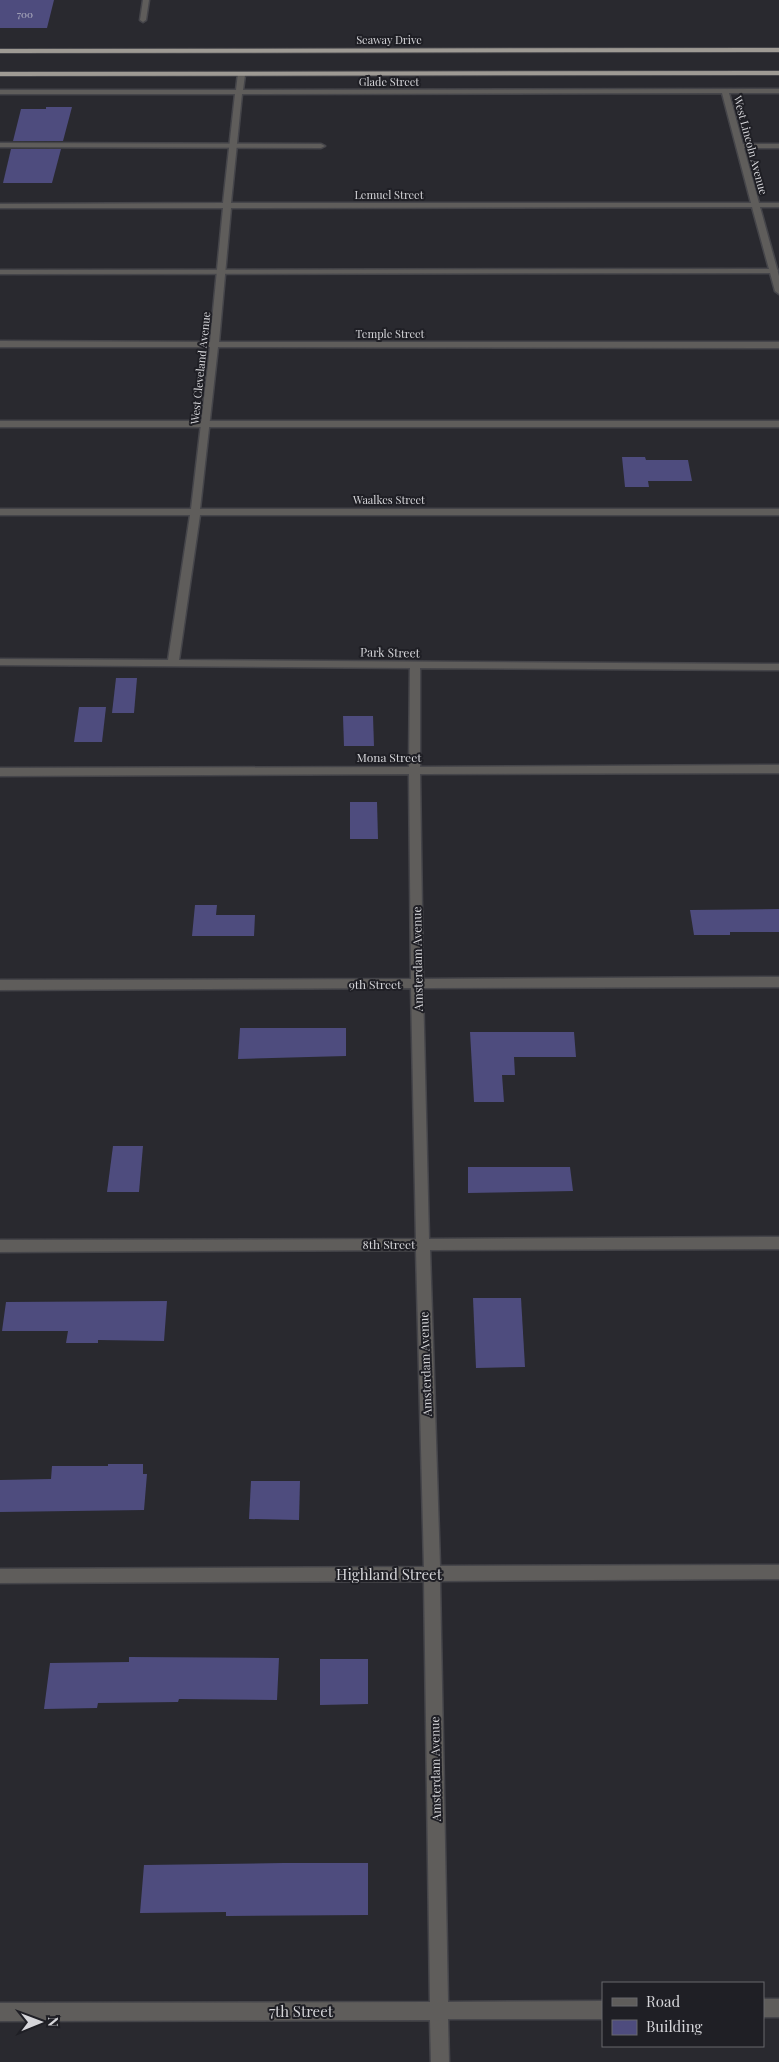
<svg xmlns="http://www.w3.org/2000/svg" width="779" height="2062" font-family="'Playfair Display',serif">
<style>
.building{fill:#4e4c7e}
.lines{fill:none;stroke-linecap:round;stroke-linejoin:round}
.service-casing{stroke:#45454a;stroke-width:3}
.minor-casing{stroke:#45454a;stroke-width:3}
.trunk-casing{stroke:#45454a;stroke-width:2}
.service{fill:#5f5d5b;fill-rule:evenodd}
.minor{fill:#5f5d5b;fill-rule:evenodd}
.trunk{fill:#9e9a94;fill-rule:evenodd}
.labels{text-anchor:middle;dominant-baseline:central;stroke-width:4;stroke-linejoin:round;paint-order:stroke}
.number-label{font-size:10px;fill:#b4b4c3}
.far-street-label{font-size:11px;fill:#d6d6da;stroke:#1f1f25}
.street-label{font-size:12px;fill:#d6d6da;stroke:#1f1f25}
.near-street-label{font-size:15px;fill:#d6d6da;stroke:#1f1f25}
</style>
<rect width="100%" height="100%" fill="#29292f"/>
<g class="building">
<path d="M 0,0 L 54,0 L 47,28 L 0,28 Z"/>
<path d="M 46,107 L 72,107 L 63,141 L 13,141 L 21,109 L 46,109 Z"/>
<path d="M 11,149 L 61,149 L 52,183 L 3,183 Z"/>
<path d="M 622,457 L 645,457 L 646,460 L 688,460 L 692,481 L 648,481 L 649,487 L 625,487 Z"/>
<path d="M 116,678 L 137,678 L 134,713 L 112,713 Z"/>
<path d="M 79,707 L 106,707 L 102,742 L 74,742 Z"/>
<path d="M 343,716 L 373,716 L 374,746 L 344,746 Z"/>
<path d="M 350,802 L 377,802 L 378,839 L 350,839 Z"/>
<path d="M 195,905 L 217,905 L 216,915 L 255,915 L 254,936 L 192,936 Z"/>
<path d="M 779,909 L 779,932 L 730,932 L 730,935 L 694,935 L 690,910 Z"/>
<path d="M 240,1028 L 346,1028 L 346,1056 L 238,1059 Z"/>
<path d="M 470,1032 L 574,1032 L 576,1057 L 514,1057 L 515,1075 L 502,1075 L 504,1102 L 474,1102 Z"/>
<path d="M 113,1146 L 143,1146 L 139,1192 L 107,1192 Z"/>
<path d="M 468,1167 L 570,1167 L 573,1191 L 468,1193 Z"/>
<path d="M 473,1298 L 521,1298 L 525,1367 L 476,1368 Z"/>
<path d="M 167,1301 L 164,1341 L 98,1340 L 98,1343 L 66,1343 L 68,1331 L 2,1331 L 6,1302 Z"/>
<path d="M 108,1464 L 143,1464 L 143,1474 L 147,1474 L 144,1510 L 0,1512 L 0,1480 L 51,1479 L 52,1466 L 108,1466 Z"/>
<path d="M 251,1481 L 300,1481 L 299,1520 L 249,1519 Z"/>
<path d="M 129,1657 L 279,1658 L 277,1700 L 179,1699 L 178,1702 L 98,1703 L 97,1708 L 44,1709 L 50,1663 L 129,1662 Z"/>
<path d="M 320,1659 L 368,1659 L 368,1704 L 320,1705 Z"/>
<path d="M 284,1863 L 368,1863 L 368,1915 L 226,1916 L 226,1912 L 140,1913 L 144,1865 Z"/>
</g>
<g class="lines">
<g class="service-casing">
<g id="service">
<path d="M 143,0 L 149,0 L 146,20 L 143,22 L 140,20 Z"/>
<path d="M 0,143 L 321,144 L 325,146 L 321,148 L 0,147 Z"/>
<rect x="738" y="144" width="41" height="4"/>
<path d="M 777,269 L 778,271 L 774,273 L 0,274 L 0,270 Z"/>
<rect x="0" y="421" width="779" height="6"/>
</g>
</g>
<g class="minor-casing">
<g id="minor">
<path d="M 238,73 L 245,75 L 243,90 L 779,89 L 779,93 L 729,93 L 759,203 L 779,203 L 779,207 L 760,207 L 779,276 L 779,294 L 775,291 L 752,207 L 231,208 L 219,342 L 779,342 L 779,348 L 218,347 L 200,509 L 779,509 L 779,515 L 200,515 L 179,660 L 779,664 L 779,670 L 420,668 L 420,767 L 779,765 L 779,773 L 420,774 L 423,979 L 779,977 L 779,987 L 423,988 L 429,1239 L 779,1237 L 779,1249 L 430,1250 L 440,1566 L 779,1565 L 779,1579 L 440,1581 L 448,2002 L 603,2001 L 603,2019 L 448,2019 L 449,2062 L 431,2062 L 430,2020 L 0,2021 L 0,2003 L 430,2002 L 424,1581 L 0,1583 L 0,1569 L 424,1567 L 416,1250 L 0,1252 L 0,1240 L 416,1239 L 411,988 L 0,990 L 0,980 L 411,979 L 409,774 L 0,776 L 0,768 L 409,767 L 410,668 L 0,665 L 0,659 L 168,660 L 190,515 L 0,515 L 0,509 L 191,509 L 210,347 L 0,347 L 0,341 L 210,342 L 223,208 L 0,208 L 0,204 L 223,203 L 235,94 L 0,94 L 0,90 L 236,90 ZM 722,93 L 751,203 L 231,203 L 242,94 Z"/>
<rect x="763" y="1999" width="16" height="18"/>
</g>
</g>
<g class="trunk-casing">
<g id="trunk">
<path d="M 779,48 L 779,52 L 0,53 L 0,49 Z"/>
<path d="M 779,71 L 779,75 L 0,76 L 0,72 Z"/>
</g>
</g>
<use href="#service" class="service"/>
<use href="#minor" class="minor"/>
<use href="#trunk" class="trunk"/>
</g>
<g class="labels">
<g class="number-label">
<text x="25" y="14">700</text>
</g>
<g class="far-street-label">
<text x="389" y="39">Seaway Drive</text>
<text x="389" y="81">Glade Street</text>
<text transform="translate(751 145) rotate(75)">West Lincoln Avenue</text>
<text x="389" y="194">Lemuel Street</text>
<text x="390" y="333">Temple Street</text>
<text transform="translate(200 368) rotate(-84)">West Cleveland Avenue</text>
<text x="389" y="499">Waalkes Street</text>
</g>
<g class="street-label">
<text transform="translate(390 652) rotate(1)">Park Street</text>
<text x="389" y="757">Mona Street</text>
<text transform="translate(417 959) rotate(-91)">Amsterdam Avenue</text>
<text x="375" y="984">9th Street</text>
<text x="389" y="1244">8th Street</text>
<text transform="translate(425 1364) rotate(-92)">Amsterdam Avenue</text>
<text transform="translate(435 1769) rotate(-91)">Amsterdam Avenue</text>
</g>
<g class="near-street-label">
<text x="389" y="1574">Highland Street</text>
<text x="301" y="2011">7th Street</text>
</g>
</g>
<rect x="602" y="1982" width="162" height="65" fill="#1f1f25" stroke="#68686d"/>
<rect x="612" y="1998" width="25" height="8" fill="#5f5d5b" stroke="#68686d"/>
<text x="646" y="2007" font-size="15" fill="#d6d6da">Road</text>
<rect x="612" y="2020" width="25" height="15" fill="#4e4c7e" stroke="#68686d"/>
<text x="646" y="2032" font-size="15" fill="#d6d6da">Building</text>
<g transform="translate(40 2022) rotate(89)" stroke="#1f1f25" stroke-width="4" paint-order="stroke">
<path d="M0-4L9 19L0 12L-9 19Z" fill="#d6d6da"/>
<text y="-8" font-size="14" font-weight="bold" text-anchor="middle" fill="#d6d6da">N</text>
</g>
</svg>
